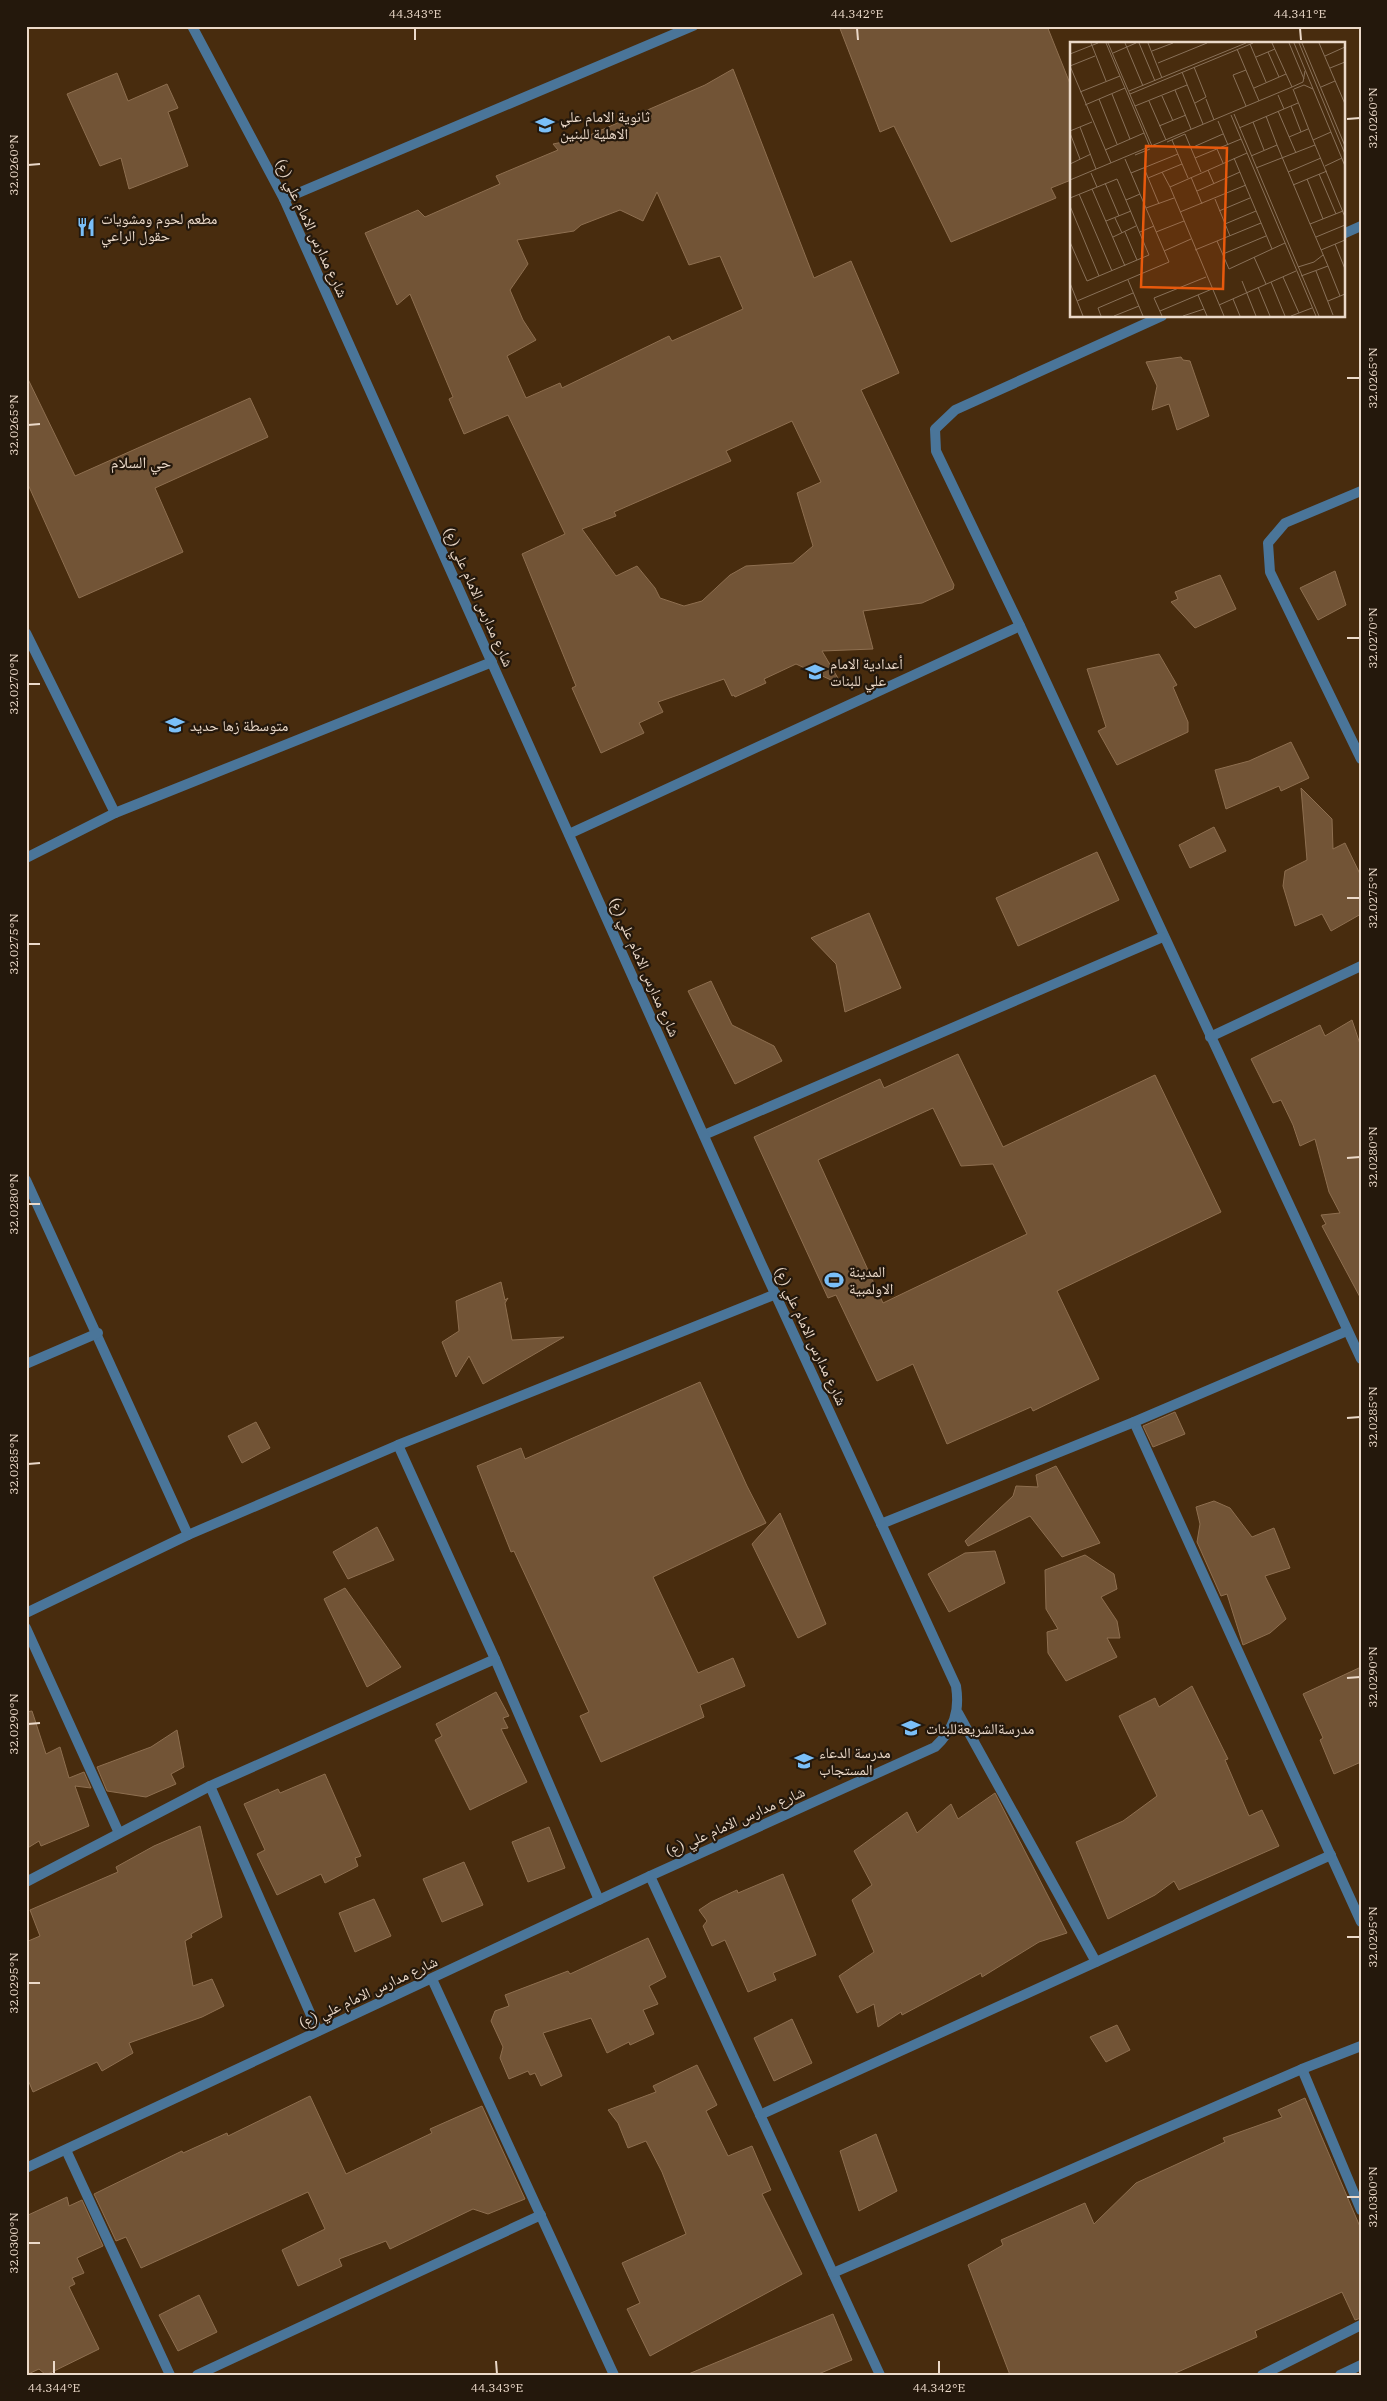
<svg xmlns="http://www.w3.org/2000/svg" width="1387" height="2401" font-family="'IBM Plex Serif','Noto Naskh Arabic',serif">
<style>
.building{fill:#725436;stroke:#8e6f50;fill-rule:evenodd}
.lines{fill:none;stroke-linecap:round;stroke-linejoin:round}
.minor{stroke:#4a7599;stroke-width:10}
.tertiary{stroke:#4a7599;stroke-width:10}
.ticks{fill:none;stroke:#ebd9c9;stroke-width:2}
.labels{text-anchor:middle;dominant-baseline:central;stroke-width:4.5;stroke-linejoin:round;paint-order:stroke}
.poi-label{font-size:15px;fill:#ebd9c9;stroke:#24180c;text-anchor:start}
.street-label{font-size:15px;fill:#ebd9c9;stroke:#24180c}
.neighbourhood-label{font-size:16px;fill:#ebd9c9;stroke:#24180c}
.inset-road{fill:none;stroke:#897159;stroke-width:1}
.view{fill:#e8590c;fill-opacity:0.15;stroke:#e8590c;stroke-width:2.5}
.inset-edge{fill:none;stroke:#ebd9c9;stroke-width:2.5}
.neatline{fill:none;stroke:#ebd9c9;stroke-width:2}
.ticks-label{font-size:12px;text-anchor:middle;fill:#ebd9c9}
</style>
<rect width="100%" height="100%" fill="#482c0e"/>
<g class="building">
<path d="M 839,26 L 1047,26 L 1071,86 L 1071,180 L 1051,188 L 1056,198 L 951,242 L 894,126 L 880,132 Z"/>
<path d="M 733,69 L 814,278 L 851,261 L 899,373 L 861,390 L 954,585 L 953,589 L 922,603 L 863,611 L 873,649 L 822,651 L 842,685 L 796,664 L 764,679 L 766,683 L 735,697 L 734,695 L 732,696 L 724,679 L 658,702 L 663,712 L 639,723 L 644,733 L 601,753 L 572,688 L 576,686 L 522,554 L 565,534 L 508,415 L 464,434 L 449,399 L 453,397 L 410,294 L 397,305 L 365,233 L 418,210 L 425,217 L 500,184 L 496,176 L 558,150 L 553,144 L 583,138 L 705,85 ZM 657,192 L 689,265 L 720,256 L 743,309 L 672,341 L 669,336 L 562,388 L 560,383 L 526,398 L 507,356 L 536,340 L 523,320 L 510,290 L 528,264 L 517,240 L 574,231 L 581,225 L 620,210 L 643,221 ZM 792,421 L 821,482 L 797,493 L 813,546 L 793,563 L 746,566 L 730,575 L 702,601 L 684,606 L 660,598 L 655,588 L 637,566 L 616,576 L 582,529 L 616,516 L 614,512 L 731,461 L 726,451 Z"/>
<path d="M 117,73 L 128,101 L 167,84 L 178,108 L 168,112 L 188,166 L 129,189 L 121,158 L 100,166 L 67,94 Z"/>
<path d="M 1181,357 L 1183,360 L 1190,361 L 1209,416 L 1177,430 L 1169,404 L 1152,410 L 1157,386 L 1146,362 Z"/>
<path d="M 26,375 L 75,476 L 250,398 L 268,437 L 155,488 L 183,552 L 79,598 L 26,480 Z"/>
<path d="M 1335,571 L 1346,605 L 1318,620 L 1300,588 Z"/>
<path d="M 1220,575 L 1236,609 L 1195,628 L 1171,602 L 1178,599 L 1175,592 Z"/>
<path d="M 1159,654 L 1177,685 L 1173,687 L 1188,722 L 1188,732 L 1117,765 L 1098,731 L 1106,727 L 1087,669 Z"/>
<path d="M 1291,742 L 1309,778 L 1281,791 L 1279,786 L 1226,809 L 1215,770 L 1249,761 Z"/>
<path d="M 1301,788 L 1332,819 L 1333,849 L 1345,843 L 1361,876 L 1361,914 L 1331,931 L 1322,914 L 1295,926 L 1283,886 L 1285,871 L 1307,860 Z"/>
<path d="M 1214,827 L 1226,851 L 1190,868 L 1179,845 Z"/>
<path d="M 1097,852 L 1119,900 L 1018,946 L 996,898 Z"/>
<path d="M 869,913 L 901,988 L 845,1012 L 836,964 L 811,938 Z"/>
<path d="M 711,981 L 732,1025 L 774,1046 L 782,1061 L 735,1084 L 688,991 Z"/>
<path d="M 1352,1020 L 1361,1047 L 1361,1299 L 1322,1226 L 1326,1224 L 1321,1215 L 1340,1213 L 1329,1192 L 1315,1139 L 1300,1146 L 1293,1125 L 1281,1100 L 1273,1103 L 1251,1059 L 1320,1025 L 1325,1036 Z"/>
<path d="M 958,1054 L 1003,1147 L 1155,1075 L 1221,1212 L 1057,1291 L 1099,1379 L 1033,1411 L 1031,1407 L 947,1444 L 913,1364 L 877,1381 L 836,1295 L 828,1298 L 754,1137 L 880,1079 L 884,1088 ZM 933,1108 L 961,1166 L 993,1164 L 1027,1234 L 883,1303 L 818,1160 Z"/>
<path d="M 501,1282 L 505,1300 L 508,1298 L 505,1303 L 512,1340 L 564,1337 L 483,1384 L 469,1356 L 456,1377 L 442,1342 L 459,1331 L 456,1301 Z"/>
<path d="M 700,1382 L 747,1486 L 766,1523 L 653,1577 L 698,1673 L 733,1658 L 745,1686 L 700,1705 L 704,1717 L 601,1762 L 580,1716 L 589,1712 L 514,1551 L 511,1552 L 477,1466 L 521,1448 L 525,1459 Z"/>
<path d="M 1175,1412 L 1185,1434 L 1153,1447 L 1143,1426 Z"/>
<path d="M 256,1422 L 270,1448 L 242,1463 L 228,1436 Z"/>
<path d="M 1056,1466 L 1100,1543 L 1062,1557 L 1030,1516 L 968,1546 L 965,1541 L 1013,1496 L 1016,1486 L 1038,1487 L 1036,1475 Z"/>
<path d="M 1214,1501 L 1230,1508 L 1252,1537 L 1274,1528 L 1290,1568 L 1265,1576 L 1286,1619 L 1270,1633 L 1243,1645 L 1227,1594 L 1221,1596 L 1197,1542 L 1200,1524 L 1196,1507 Z"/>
<path d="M 780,1513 L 826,1624 L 798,1638 L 752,1544 Z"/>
<path d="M 377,1527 L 394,1560 L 348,1579 L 333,1552 Z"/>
<path d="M 995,1551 L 1005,1583 L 949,1612 L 928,1574 L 965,1553 Z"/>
<path d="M 1085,1555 L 1114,1574 L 1117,1589 L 1101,1597 L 1117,1621 L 1120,1638 L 1107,1638 L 1117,1657 L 1066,1681 L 1048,1653 L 1047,1632 L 1058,1629 L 1046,1609 L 1045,1570 Z"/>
<path d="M 345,1588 L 401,1667 L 367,1687 L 324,1599 Z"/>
<path d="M 1361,1667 L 1361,1762 L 1334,1774 L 1320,1740 L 1323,1738 L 1303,1694 Z"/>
<path d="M 1192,1686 L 1228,1759 L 1225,1760 L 1249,1816 L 1262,1810 L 1279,1846 L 1179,1890 L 1174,1881 L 1155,1895 L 1108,1919 L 1076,1842 L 1123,1821 L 1157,1796 L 1119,1716 L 1155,1698 L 1159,1707 Z"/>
<path d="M 496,1692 L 509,1716 L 503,1718 L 508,1728 L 501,1729 L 527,1782 L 470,1810 L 435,1740 L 442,1736 L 436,1724 Z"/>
<path d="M 32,1711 L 46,1754 L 60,1747 L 69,1778 L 84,1772 L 91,1788 L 75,1786 L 89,1826 L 41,1846 L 39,1841 L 26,1849 L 26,1712 Z"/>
<path d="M 177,1730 L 184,1767 L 171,1774 L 176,1784 L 146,1797 L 107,1791 L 97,1767 L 151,1747 Z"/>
<path d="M 325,1774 L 361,1856 L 355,1858 L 358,1866 L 325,1883 L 321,1874 L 277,1895 L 257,1854 L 265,1850 L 244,1804 L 278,1789 L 280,1793 Z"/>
<path d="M 995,1793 L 1067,1933 L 1039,1942 L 982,1977 L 981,1973 L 902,2015 L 901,2012 L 878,2027 L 874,2004 L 857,2013 L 839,1976 L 874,1952 L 852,1900 L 872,1885 L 854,1851 L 907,1812 L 917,1833 L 951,1804 L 958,1819 Z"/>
<path d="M 200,1826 L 222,1917 L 191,1934 L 192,1937 L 185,1941 L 193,1986 L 212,1979 L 224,2006 L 202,2017 L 129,2043 L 133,2053 L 102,2071 L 97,2062 L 33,2092 L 26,2075 L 26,1942 L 40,1936 L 30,1910 L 118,1872 L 116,1867 L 154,1846 Z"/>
<path d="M 549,1827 L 565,1868 L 528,1882 L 512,1842 Z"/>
<path d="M 464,1862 L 483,1905 L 442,1922 L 423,1879 Z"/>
<path d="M 783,1874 L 816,1955 L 773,1973 L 776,1980 L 748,1992 L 725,1940 L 712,1946 L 703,1926 L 707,1921 L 699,1910 L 711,1902 L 737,1890 L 738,1893 Z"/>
<path d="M 374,1899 L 391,1936 L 355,1952 L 339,1913 Z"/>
<path d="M 648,1938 L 666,1977 L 649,1986 L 658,2004 L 643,2010 L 654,2034 L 630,2045 L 629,2042 L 607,2053 L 591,2018 L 543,2033 L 562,2076 L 541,2086 L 535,2073 L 530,2075 L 528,2071 L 509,2079 L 500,2058 L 503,2047 L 491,2021 L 495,2011 L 509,2006 L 505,1995 L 568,1971 L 570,1974 Z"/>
<path d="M 792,2019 L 812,2063 L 774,2081 L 754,2038 Z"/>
<path d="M 1117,2025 L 1130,2050 L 1106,2062 L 1090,2037 Z"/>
<path d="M 697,2065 L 717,2105 L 706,2111 L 728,2156 L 752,2146 L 771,2190 L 762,2194 L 802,2274 L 650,2356 L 627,2309 L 640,2303 L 622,2263 L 686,2234 L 662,2172 L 646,2141 L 628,2148 L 618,2123 L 608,2110 L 656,2092 L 653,2086 Z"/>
<path d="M 310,2096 L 346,2174 L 432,2133 L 430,2129 L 482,2106 L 525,2199 L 488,2214 L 473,2209 L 390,2249 L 386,2241 L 339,2259 L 342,2266 L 298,2286 L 282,2250 L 325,2229 L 308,2192 L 141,2268 L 126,2237 L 116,2241 L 94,2194 L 182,2151 L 183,2153 L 227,2133 L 228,2136 Z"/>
<path d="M 1305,2098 L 1361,2229 L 1361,2318 L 1355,2320 L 1342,2292 L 1255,2331 L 1257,2337 L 1171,2375 L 1010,2375 L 968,2265 L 1003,2245 L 1001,2240 L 1085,2203 L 1094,2224 L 1136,2183 L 1225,2142 L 1223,2138 L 1282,2117 L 1278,2110 Z"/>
<path d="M 876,2134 L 897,2191 L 859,2211 L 840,2151 Z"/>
<path d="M 67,2197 L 69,2206 L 82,2200 L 103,2246 L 77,2258 L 84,2273 L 72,2278 L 75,2284 L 69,2287 L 99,2349 L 46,2375 L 39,2369 L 26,2375 L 26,2216 Z"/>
<path d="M 199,2295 L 217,2332 L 178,2351 L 159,2315 Z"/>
<path d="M 833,2314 L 852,2360 L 816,2375 L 686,2375 Z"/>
</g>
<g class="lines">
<g class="minor">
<path d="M 284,199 L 693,26"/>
<path d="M 1343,234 L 1361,226"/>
<path d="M 1162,316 L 955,410 L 935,429 L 936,451 L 1020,626 L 1361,1359"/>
<path d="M 1361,491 L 1285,523 L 1268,543 L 1270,572 L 1361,759"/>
<path d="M 26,633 L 115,813"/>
<path d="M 569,834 L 1020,626"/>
<path d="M 26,858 L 115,813 L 492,662"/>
<path d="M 1210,1037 L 1361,966"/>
<path d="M 704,1135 L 1163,937"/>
<path d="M 26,1180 L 188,1535"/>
<path d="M 26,1364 L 98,1333"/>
<path d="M 1134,1422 L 1361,1922"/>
<path d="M 398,1445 L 495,1659 L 599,1900"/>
<path d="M 881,1524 L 1134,1422 L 1347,1331"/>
<path d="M 26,1613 L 188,1535 L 398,1445 L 776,1294"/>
<path d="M 26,1628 L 119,1833"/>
<path d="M 958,1713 L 1096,1962"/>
<path d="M 210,1786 L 318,2031"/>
<path d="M 650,1876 L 880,2375"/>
<path d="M 26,1882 L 210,1786 L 495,1659"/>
<path d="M 432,1979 L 614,2375"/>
<path d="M 1302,2069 L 1361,2210"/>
<path d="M 760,2115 L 1331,1855"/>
<path d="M 66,2150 L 170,2375"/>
<path d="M 26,2168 L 650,1876 L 935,1747 C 954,1729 960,1712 956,1686 L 760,1261 L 284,199 L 192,26"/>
<path d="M 833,2273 L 1302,2069 L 1361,2046"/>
<path d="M 197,2375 L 541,2215"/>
</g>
<g class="tertiary">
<path d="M 1262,2375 L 1361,2325"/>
<path d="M 1340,2375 L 1361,2365"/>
</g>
</g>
<path class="ticks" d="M 415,28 L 415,40M 857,28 L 858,40M 1300,28 L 1301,40M 1347,119 L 1360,118M 28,165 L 40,164M 1347,378 L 1360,378M 28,425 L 40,424M 1347,638 L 1360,638M 28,684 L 40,684M 1347,898 L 1360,898M 28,944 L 40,944M 1347,1158 L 1360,1157M 28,1204 L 40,1204M 1347,1418 L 1360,1417M 28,1464 L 40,1463M 1347,1678 L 1360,1677M 28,1724 L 40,1723M 1347,1937 L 1360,1937M 28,1983 L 40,1983M 1347,2197 L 1360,2197M 28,2243 L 40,2243M 54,2361 L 54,2374M 496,2361 L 497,2374M 939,2361 L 939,2374"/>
<defs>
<g id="school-bare" transform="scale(1.5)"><path d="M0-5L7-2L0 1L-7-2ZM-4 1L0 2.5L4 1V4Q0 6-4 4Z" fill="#7abff8" stroke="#24180c" stroke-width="2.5" paint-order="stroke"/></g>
<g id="restaurant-bare" transform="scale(1.5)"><path d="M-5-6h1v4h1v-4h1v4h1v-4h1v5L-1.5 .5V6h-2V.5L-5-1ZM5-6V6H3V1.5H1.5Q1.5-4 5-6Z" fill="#7abff8" stroke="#24180c" stroke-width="2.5" paint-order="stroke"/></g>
<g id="stadium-bare" transform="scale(1.5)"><path d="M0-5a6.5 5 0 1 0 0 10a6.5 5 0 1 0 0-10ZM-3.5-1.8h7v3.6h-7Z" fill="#7abff8" stroke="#24180c" stroke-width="2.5" paint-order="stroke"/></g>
</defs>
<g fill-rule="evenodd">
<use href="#school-bare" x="545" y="125"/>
<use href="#restaurant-bare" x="86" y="227"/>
<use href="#school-bare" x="815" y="672"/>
<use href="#school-bare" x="175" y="725"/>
<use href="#stadium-bare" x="834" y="1280"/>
<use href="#school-bare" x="911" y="1728"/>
<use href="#school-bare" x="804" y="1761"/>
</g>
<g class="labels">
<g class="poi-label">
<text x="560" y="116">ثانوية الامام علي<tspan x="560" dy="17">الاهلية للبنين</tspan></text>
<text x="101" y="218">مطعم لحوم ومشويات<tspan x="101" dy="17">حقول الراعي</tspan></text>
<text x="830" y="663">أعدادية الامام<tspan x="830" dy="17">علي للبنات</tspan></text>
<text x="190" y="725">متوسطة زها حديد</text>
<text x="849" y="1271">المدينة<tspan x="849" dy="17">الاولمبية</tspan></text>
<text x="926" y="1728">مدرسةالشريعةللبنات</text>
<text x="819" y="1752">مدرسة الدعاء<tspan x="819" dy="17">المستجاب</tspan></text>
</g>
<g class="street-label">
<text transform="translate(312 228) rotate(65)">شارع مدارس الامام علي (ع)</text>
<text transform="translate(479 597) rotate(66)">شارع مدارس الامام علي (ع)</text>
<text transform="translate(645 967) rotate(66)">شارع مدارس الامام علي (ع)</text>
<text transform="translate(811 1336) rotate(65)">شارع مدارس الامام علي (ع)</text>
<text transform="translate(735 1821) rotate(-24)">شارع مدارس الامام علي (ع)</text>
<text transform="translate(368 1992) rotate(-25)">شارع مدارس الامام علي (ع)</text>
</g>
<g class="neighbourhood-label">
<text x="141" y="462">حي السلام</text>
</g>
</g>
<g transform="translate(1070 42)">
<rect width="275" height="275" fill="#482c0e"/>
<path class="inset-road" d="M 21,1 L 36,39M 36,1 L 80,105M 38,1 L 82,104M 55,1 L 73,44M 69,1 L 85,39M 78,1 L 92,36M 202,1 L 222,45M 219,1 L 234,37M 224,1 L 275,124M 229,1 L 275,112M 232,1 L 275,104M 249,1 L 275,62M 180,2 L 196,40M 167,7 L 189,59M 82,9 L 103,1M 198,10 L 209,35M 43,11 L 66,1M 0,12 L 28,1M 255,14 L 275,5M 186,15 L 205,7M 88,21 L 137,1M 0,24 L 41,121M 0,24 L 25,14M 124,25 L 136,55 L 125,61M 260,26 L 275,20M 112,30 L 133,82M 251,45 L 265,39M 184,46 L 216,32M 223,47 L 243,98M 224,47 L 234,43 L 243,47M 105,48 L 121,87M 59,49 L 176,1M 10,50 L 50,34M 42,52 L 60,97M 60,52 L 183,1M 208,53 L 214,67M 92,54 L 103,79M 29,57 L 47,102M 136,57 L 144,78M 79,59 L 96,98M 15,63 L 55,46M 65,64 L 117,43M 176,64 L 163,33 L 176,28M 221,64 L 231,90M 208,69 L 226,111M 164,72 L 249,274M 161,73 L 246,274M 196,74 L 207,103M 148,79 L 158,103M 183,80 L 194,108M 89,84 L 116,73M 10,85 L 26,127M 169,86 L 228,61M 0,89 L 22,80M 261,90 L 243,98 L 275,175M 0,91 L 10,117M 115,92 L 131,130M 219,95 L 238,87M 102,98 L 118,136M 97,100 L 115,92M 121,106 L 153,92M 147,107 L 153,121M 35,108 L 74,91M 65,113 L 80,107M 181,114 L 207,103 L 240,182 L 258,224 L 231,234M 125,116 L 171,97M 164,116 L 202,207M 0,122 L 21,112M 255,124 L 272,116M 74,126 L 89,162M 186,126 L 245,103M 138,128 L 144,142M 92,130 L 100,145M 218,130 L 251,116M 21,131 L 27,145M 61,131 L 108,112M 249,132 L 266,172M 121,135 L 132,162M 78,136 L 112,122M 237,137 L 253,177M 0,138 L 222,45 L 233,40 L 235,29M 35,141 L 49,174M 223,143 L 257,129M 22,147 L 55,224M 127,149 L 170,130M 9,152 L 42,229M 0,156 L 47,137 L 79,213 L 17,239 L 0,200M 145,157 L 160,194M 56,158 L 70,152M 0,164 L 29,234M 76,166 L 104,156M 149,169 L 180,156M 110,170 L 176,143M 45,176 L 52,191M 36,179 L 61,169M 155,182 L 186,169M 240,182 L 273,169M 55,190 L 67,218M 70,190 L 84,184M 86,190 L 114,179M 43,195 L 66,184M 246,195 L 275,183M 147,199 L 159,227 L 215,201M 265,202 L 275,227M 125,208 L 191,181M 251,208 L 275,198M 94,209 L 121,197M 153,212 L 196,194M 184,215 L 196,242M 258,224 L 270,254M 228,225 L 244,220 L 253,213M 246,229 L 263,273M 213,235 L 229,271M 58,238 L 73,274M 172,239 L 186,274M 201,240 L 215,274M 0,241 L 13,274M 188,245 L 200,274M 128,253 L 137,274M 163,257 L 170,274M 7,259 L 99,220 L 55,117M 258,259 L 275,252M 149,263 L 226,229M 90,269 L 142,247M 31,274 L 28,266 L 63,251M 44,274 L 69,264M 92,274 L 84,256 L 136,235M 113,274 L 134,267M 154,274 L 100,145 L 177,111M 221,274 L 242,266"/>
<path class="view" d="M 76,104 L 157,106 L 153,247 L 71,245 Z"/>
<rect width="275" height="275" class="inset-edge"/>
</g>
<rect width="1387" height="2401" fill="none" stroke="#24180c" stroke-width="55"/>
<rect x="28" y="28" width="1332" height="2346" class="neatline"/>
<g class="ticks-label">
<text x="415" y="18">44.343°E</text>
<text x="857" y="18">44.342°E</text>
<text x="1300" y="18">44.341°E</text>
<text transform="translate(1373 118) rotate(-90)" y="4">32.0260°N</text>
<text transform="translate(14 165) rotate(-90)" y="4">32.0260°N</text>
<text transform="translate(1373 378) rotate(-90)" y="4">32.0265°N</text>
<text transform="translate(14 425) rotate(-90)" y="4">32.0265°N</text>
<text transform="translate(1373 638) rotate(-90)" y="4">32.0270°N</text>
<text transform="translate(14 684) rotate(-90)" y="4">32.0270°N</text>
<text transform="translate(1373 898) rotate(-90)" y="4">32.0275°N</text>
<text transform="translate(14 944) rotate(-90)" y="4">32.0275°N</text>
<text transform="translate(1373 1157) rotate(-90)" y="4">32.0280°N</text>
<text transform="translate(14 1204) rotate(-90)" y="4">32.0280°N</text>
<text transform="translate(1373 1417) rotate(-90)" y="4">32.0285°N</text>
<text transform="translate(14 1464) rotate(-90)" y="4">32.0285°N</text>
<text transform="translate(1373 1677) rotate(-90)" y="4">32.0290°N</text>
<text transform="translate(14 1724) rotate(-90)" y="4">32.0290°N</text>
<text transform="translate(1373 1937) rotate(-90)" y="4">32.0295°N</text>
<text transform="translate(14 1983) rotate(-90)" y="4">32.0295°N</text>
<text transform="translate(1373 2197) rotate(-90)" y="4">32.0300°N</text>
<text transform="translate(14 2243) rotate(-90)" y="4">32.0300°N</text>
<text x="54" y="2392">44.344°E</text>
<text x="497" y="2392">44.343°E</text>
<text x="939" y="2392">44.342°E</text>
</g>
</svg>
